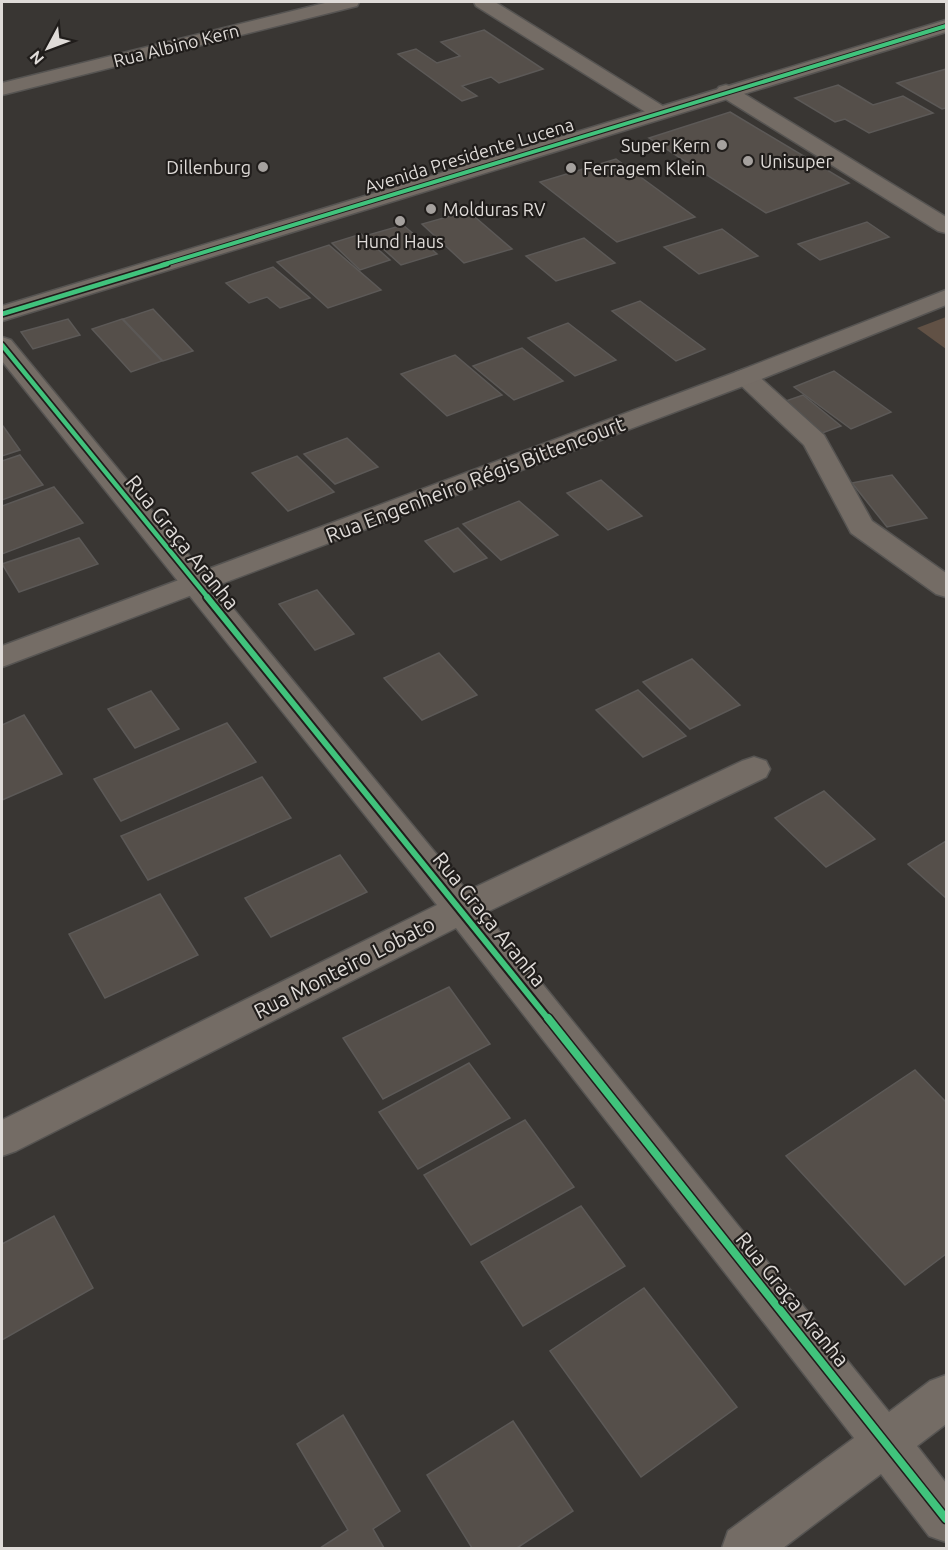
<svg xmlns="http://www.w3.org/2000/svg" width="948" height="1550" font-family="Ubuntu,sans-serif">
<style>
.green{fill:#615145}
.building{fill:#554f4a;stroke:#5c5957;stroke-width:1.5}
.lines{fill:none;stroke-linecap:round;stroke-linejoin:round}
.street-casing{stroke:#565452;stroke-width:3}
.secondary-casing{stroke:#565452;stroke-width:3}
.street{fill:#746c65;fill-rule:evenodd}
.secondary{fill:#756d66;fill-rule:evenodd}
.cycleway-far3-casing{stroke:#201d1b;stroke-width:6}
.cycleway-far2-casing{stroke:#201d1b;stroke-width:8}
.cycleway-far1-casing{stroke:#201d1b;stroke-width:10}
.cycleway-casing{stroke:#201d1b;stroke-width:11}
.cycleway-far3{stroke:#40c37c;stroke-width:4}
.cycleway-far2{stroke:#40c37c;stroke-width:4.5}
.cycleway-far1{stroke:#40c37c;stroke-width:6}
.cycleway{stroke:#40c37c;stroke-width:8}
.poi-dot{fill:#a5a19e;stroke:#201d1b;stroke-width:2}
.labels{text-anchor:middle;dominant-baseline:central;stroke-width:4.5;stroke-linejoin:round;paint-order:stroke}
.far-street-label{font-size:18px;fill:#dfdbd8;stroke:#201d1b}
.far-poi-label{font-size:18px;fill:#dfdbd8;stroke:#201d1b;text-anchor:start}
.street-label{font-size:21px;fill:#dfdbd8;stroke:#201d1b}
</style>
<rect width="100%" height="100%" fill="#393633"/>
<path class="green" d="M 946,317 L 946,349 L 917,328 Z"/>
<g class="building">
<path d="M 484,30 L 543,69 L 499,83 L 491,77 L 462,86 L 477,96 L 462,101 L 398,54 L 416,49 L 437,63 L 460,56 L 441,42 Z"/>
<path d="M 946,69 L 946,108 L 942,109 L 897,83 Z"/>
<path d="M 838,85 L 873,105 L 903,96 L 933,113 L 869,133 L 845,119 L 835,122 L 795,98 Z"/>
<path d="M 730,112 L 849,183 L 766,213 L 649,138 Z"/>
<path d="M 616,159 L 695,217 L 617,242 L 540,182 Z"/>
<path d="M 468,211 L 512,249 L 464,263 L 422,224 Z"/>
<path d="M 867,222 L 889,237 L 820,260 L 798,244 Z"/>
<path d="M 403,225 L 437,254 L 401,265 L 368,235 Z"/>
<path d="M 722,229 L 758,256 L 699,274 L 664,247 Z"/>
<path d="M 361,234 L 390,260 L 360,270 L 332,243 Z"/>
<path d="M 584,238 L 615,263 L 556,281 L 526,256 Z"/>
<path d="M 329,245 L 381,290 L 328,308 L 277,262 Z"/>
<path d="M 273,267 L 310,298 L 280,308 L 267,297 L 249,303 L 226,283 Z"/>
<path d="M 640,301 L 705,349 L 676,361 L 612,311 Z"/>
<path d="M 153,309 L 193,351 L 163,361 L 123,319 Z"/>
<path d="M 68,319 L 80,335 L 33,349 L 21,332 Z"/>
<path d="M 122,319 L 162,361 L 131,372 L 92,329 Z"/>
<path d="M 568,323 L 616,360 L 575,376 L 528,338 Z"/>
<path d="M 522,348 L 563,381 L 514,400 L 473,366 Z"/>
<path d="M 455,355 L 502,395 L 447,416 L 401,374 Z"/>
<path d="M 834,371 L 891,412 L 851,429 L 794,387 Z"/>
<path d="M 803,395 L 841,426 L 817,435 L 780,403 Z"/>
<path d="M 2,426 L 3,426 L 20,450 L 2,456 Z"/>
<path d="M 347,438 L 378,467 L 335,484 L 304,454 Z"/>
<path d="M 20,455 L 43,485 L 2,500 L 2,461 Z"/>
<path d="M 297,456 L 334,492 L 288,511 L 252,473 Z"/>
<path d="M 892,475 L 927,518 L 887,527 L 852,483 Z"/>
<path d="M 601,480 L 642,516 L 608,530 L 567,493 Z"/>
<path d="M 54,487 L 83,523 L 2,554 L 2,506 Z"/>
<path d="M 519,501 L 558,535 L 501,560 L 463,524 Z"/>
<path d="M 458,528 L 487,558 L 454,572 L 425,541 Z"/>
<path d="M 79,538 L 98,564 L 19,592 L 2,564 Z"/>
<path d="M 317,590 L 354,634 L 315,650 L 279,604 Z"/>
<path d="M 439,653 L 477,695 L 422,720 L 384,678 Z"/>
<path d="M 692,659 L 740,705 L 690,729 L 643,682 Z"/>
<path d="M 638,690 L 686,736 L 643,757 L 596,710 Z"/>
<path d="M 151,691 L 179,729 L 135,748 L 108,709 Z"/>
<path d="M 24,715 L 62,774 L 2,800 L 2,725 Z"/>
<path d="M 227,723 L 256,762 L 121,821 L 94,779 Z"/>
<path d="M 262,777 L 291,818 L 148,880 L 121,836 Z"/>
<path d="M 824,791 L 875,839 L 826,867 L 775,818 Z"/>
<path d="M 946,841 L 946,898 L 908,864 Z"/>
<path d="M 340,855 L 367,892 L 271,937 L 245,898 Z"/>
<path d="M 160,894 L 198,955 L 105,998 L 69,934 Z"/>
<path d="M 449,987 L 490,1044 L 383,1099 L 343,1038 Z"/>
<path d="M 469,1063 L 510,1118 L 418,1169 L 379,1112 Z"/>
<path d="M 915,1070 L 946,1102 L 946,1254 L 905,1285 L 786,1156 Z"/>
<path d="M 525,1120 L 574,1187 L 471,1245 L 424,1175 Z"/>
<path d="M 581,1206 L 625,1266 L 523,1326 L 481,1262 Z"/>
<path d="M 54,1216 L 93,1288 L 2,1340 L 2,1244 Z"/>
<path d="M 644,1288 L 737,1407 L 641,1477 L 550,1351 Z"/>
<path d="M 343,1415 L 400,1511 L 373,1529 L 384,1548 L 320,1548 L 348,1530 L 297,1444 Z"/>
<path d="M 513,1421 L 573,1511 L 517,1548 L 472,1548 L 427,1475 Z"/>
</g>
<g class="lines">
<g class="street-casing">
<g id="street">
<path d="M 329,2 L 359,2 L 357,6 L 2,95 L 2,83 Z"/>
<path d="M 474,2 L 495,2 L 666,108 L 669,112 L 666,116 L 659,118 L 652,116 L 476,6 Z"/>
<path d="M 726,85 L 733,87 L 946,217 L 946,233 L 938,231 L 719,95 L 716,91 L 719,87 Z"/>
<path d="M 2,337 L 11,340 L 467,891 L 742,761 L 754,757 L 766,761 L 770,769 L 766,777 L 485,913 L 889,1412 L 930,1381 L 946,1375 L 946,1424 L 917,1446 L 946,1483 L 946,1542 L 929,1536 L 881,1474 L 783,1548 L 722,1548 L 728,1531 L 854,1438 L 456,928 L 16,1151 L 2,1156 L 2,1120 L 437,905 L 2,361 Z"/>
<path d="M 745,369 L 754,372 L 824,435 L 872,521 L 946,573 L 946,597 L 936,594 L 851,533 L 804,445 L 732,377 L 736,372 Z"/>
</g>
</g>
<g class="secondary-casing">
<g id="secondary">
<path d="M 946,20 L 946,32 L 2,321 L 2,306 Z"/>
<path d="M 946,290 L 946,305 L 754,382 L 2,667 L 2,646 L 736,372 Z"/>
</g>
</g>
<use href="#street" class="street"/>
<use href="#secondary" class="secondary"/>
<g class="cycleway-far3-casing">
<path id="cycleway-far3" d="M 162,265 L 946,26"/>
</g>
<g class="cycleway-far2-casing">
<g id="cycleway-far2">
<path d="M 2,314 L 167,264"/>
<path d="M 2,345 L 209,599"/>
</g>
</g>
<g class="cycleway-far1-casing">
<path id="cycleway-far1" d="M 207,597 L 549,1020"/>
</g>
<g class="cycleway-casing">
<path id="cycleway" d="M 548,1018 L 946,1519"/>
</g>
<use href="#cycleway-far3" class="cycleway-far3"/>
<use href="#cycleway-far2" class="cycleway-far2"/>
<use href="#cycleway-far1" class="cycleway-far1"/>
<use href="#cycleway" class="cycleway"/>
</g>
<g class="poi-dot">
<circle cx="722" cy="145" r="6"/>
<circle cx="748" cy="161" r="6"/>
<circle cx="263" cy="167" r="6"/>
<circle cx="571" cy="168" r="6"/>
<circle cx="431" cy="209" r="6"/>
<circle cx="400" cy="221" r="6"/>
</g>
<g class="labels">
<g class="far-street-label">
<text transform="translate(176 45) rotate(-14)">Rua Albino Kern</text>
<text transform="translate(469 155) rotate(-17)">Avenida Presidente Lucena</text>
</g>
<g class="far-poi-label">
<text x="710" y="145" text-anchor="end">Super Kern</text>
<text x="760" y="161">Unisuper</text>
<text x="251" y="167" text-anchor="end">Dillenburg</text>
<text x="583" y="168">Ferragem Klein</text>
<text x="443" y="209">Molduras RV</text>
<text x="400" y="241" text-anchor="middle">Hund Haus</text>
</g>
<g class="street-label">
<text transform="translate(475 479) rotate(-21)">Rua Engenheiro Régis Bittencourt</text>
<text transform="translate(183 542) rotate(51)">Rua Graça Aranha</text>
<text transform="translate(490 919) rotate(51)">Rua Graça Aranha</text>
<text transform="translate(344 967) rotate(-27)">Rua Monteiro Lobato</text>
<text transform="translate(793 1299) rotate(51)">Rua Graça Aranha</text>
</g>
</g>
<rect width="948" height="1550" fill="none" stroke="#dfdbd8" stroke-width="6"/>
<g transform="translate(48 48) rotate(229)" stroke="#201d1b" stroke-width="4.5" paint-order="stroke">
<path d="M0-4.5L10 22L0 15L-10 22Z" fill="#dfdbd8"/>
<text y="-9" font-size="16" font-weight="bold" text-anchor="middle" fill="#dfdbd8">N</text>
</g>
</svg>
